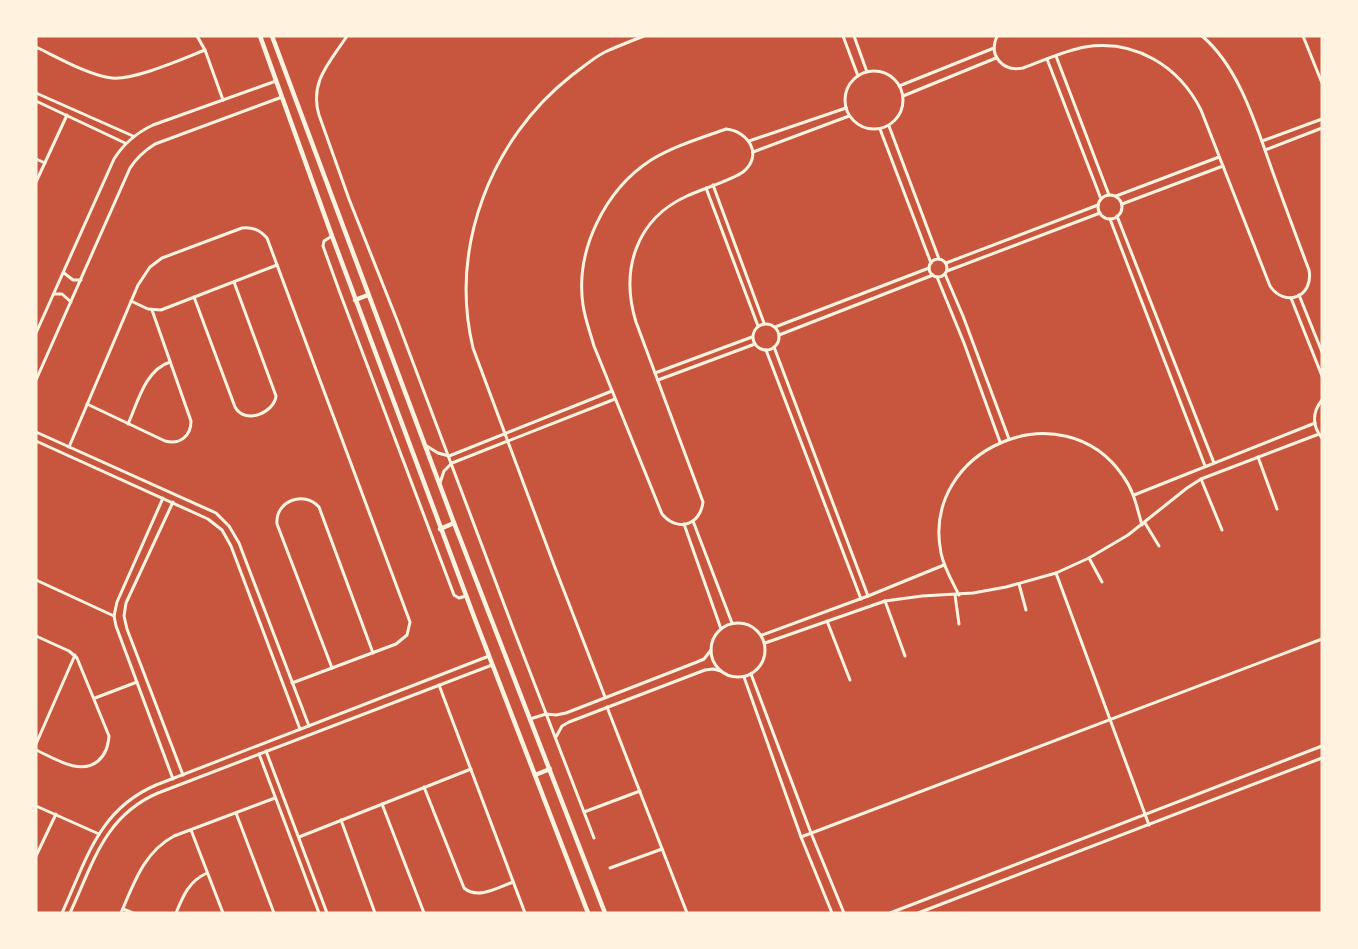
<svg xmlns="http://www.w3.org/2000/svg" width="1358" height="949" font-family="'Times New Roman',serif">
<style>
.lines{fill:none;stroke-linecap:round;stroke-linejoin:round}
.minor{stroke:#fff3e0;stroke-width:3}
.tertiary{stroke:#fff3e0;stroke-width:4.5}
</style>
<rect width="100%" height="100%" fill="#c8553d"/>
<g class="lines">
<g class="minor">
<path d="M 197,36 L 205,50 L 223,100"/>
<path d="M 347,36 C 330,62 309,82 319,115 L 349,199 L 397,320 L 513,628 L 594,838"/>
<path d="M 843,36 L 858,76"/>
<path d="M 854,36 L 867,72"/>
<path d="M 997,36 C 988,56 1003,72 1023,68 C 1043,61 1063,51 1085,47 C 1135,39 1179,66 1201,110 L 1270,286 C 1285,308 1314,297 1309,270 C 1296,236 1284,203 1272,170 C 1256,125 1239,67 1202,36"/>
<path d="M 1303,36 L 1322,83"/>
<path d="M 36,47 C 57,57 90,76 112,78 C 135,80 182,59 205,50"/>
<path d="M 1056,56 L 1109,195"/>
<path d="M 1047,59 L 1101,199"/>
<circle cx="874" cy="100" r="29"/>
<path d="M 899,86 L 994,48"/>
<path d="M 36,93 L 133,136"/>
<path d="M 903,96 L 996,58"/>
<path d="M 36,101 L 125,143"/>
<path d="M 889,126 L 939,259"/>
<path d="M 726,129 C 748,131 764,155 743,172 C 732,180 702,189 687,196 C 636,219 620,270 636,322 L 703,502 C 700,526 677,532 662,514 L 594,346 C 590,332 585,319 583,305 C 575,250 605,190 651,160 C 674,146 701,138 726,129 Z"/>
<path d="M 880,129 L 931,263"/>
<path d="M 749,141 L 846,108"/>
<path d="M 1262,141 L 1322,119"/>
<path d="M 1265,150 L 1322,128"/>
<path d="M 753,152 L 849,116"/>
<path d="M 36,159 L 45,163"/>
<path d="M 36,182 L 67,115"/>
<path d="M 713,185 L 764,323"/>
<path d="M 706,188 L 758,326"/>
<circle cx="1110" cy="207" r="12"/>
<path d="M 1116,196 L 1219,157"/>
<path d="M 1122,204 L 1223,166"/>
<path d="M 1117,216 L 1214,463"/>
<path d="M 1110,219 L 1205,466"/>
<path d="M 332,236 L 324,241 L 323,246 L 340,293 L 454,595 L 459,598 L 466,596"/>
<circle cx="938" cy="268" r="9"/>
<path d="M 946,263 L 1098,205"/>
<path d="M 947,271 L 1100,213"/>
<path d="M 64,273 L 73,280 L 81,280"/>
<path d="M 945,274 L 963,316 L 1009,439"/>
<path d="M 937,277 L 964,343 L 1000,442"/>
<path d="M 54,294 L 62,294 L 71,302"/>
<path d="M 1299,295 L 1322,352"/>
<path d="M 194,297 L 235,407 C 245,425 274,413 276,396 L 234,282"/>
<path d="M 1291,298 L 1322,376"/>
<path d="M 131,301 L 148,309 L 161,310 L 277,265"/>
<circle cx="766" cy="337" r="13"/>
<path d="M 775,327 L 929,268"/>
<path d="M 36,333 L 114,159 C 124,143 136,133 153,125 L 276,81"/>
<path d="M 779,335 L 933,275"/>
<path d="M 774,347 L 868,596"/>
<path d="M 766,350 L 861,599"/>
<path d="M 655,373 L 752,337"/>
<path d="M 36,380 L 130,168 C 137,157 144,151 155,144 L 282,97"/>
<path d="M 658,380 L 755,344"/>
<path d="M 1322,400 C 1312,412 1312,426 1322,438"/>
<path d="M 87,404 L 165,441 C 180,445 191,436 191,421 L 152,310"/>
<path d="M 128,424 C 138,402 145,370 170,362"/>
<path d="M 36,432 L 216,513 L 229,526 L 239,543 L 309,726"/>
<path d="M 36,441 L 208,519 L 222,530 L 231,546 L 300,729"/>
<path d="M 425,445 L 438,453 L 449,456 L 612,391"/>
<path d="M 69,447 L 138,285 L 150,267 L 162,258 L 242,228 C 253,227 260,230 267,238 L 410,622 L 407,635 L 396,644 L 292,683"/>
<path d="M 1258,457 L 1277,509"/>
<path d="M 1201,479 L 1222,530"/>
<path d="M 440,483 L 444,471 L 452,463 L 615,399"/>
<path d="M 1134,495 L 1315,423"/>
<path d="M 163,498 L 117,602 L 114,616 L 116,626 L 173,779"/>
<path d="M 173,502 L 126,603 L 124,616 L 127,629 L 183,775"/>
<path d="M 693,521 L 732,623"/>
<path d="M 1145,523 L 1159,546"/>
<path d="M 684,524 L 721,629"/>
<path d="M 1089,558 L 1102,582"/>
<path d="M 1056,573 L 1149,825"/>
<path d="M 36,580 L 114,616"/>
<path d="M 1019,584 L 1026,610"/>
<path d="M 955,595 L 959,624"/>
<path d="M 959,595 C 952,581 944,568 941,553 C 920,449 1063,388 1123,476 C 1134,491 1137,508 1142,525"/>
<path d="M 885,601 L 905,656"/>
<path d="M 827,621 L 850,680"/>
<circle cx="738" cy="650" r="27"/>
<path d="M 762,635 L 868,596 L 944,565"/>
<path d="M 36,636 L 69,651 L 77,658 L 109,736 C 108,746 106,754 98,761 C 80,776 54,758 36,750"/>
<path d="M 765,643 L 885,601 L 922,596 L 973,593 L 1006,587 L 1056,573 L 1089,558 L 1128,535 L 1187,488 L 1201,479 L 1319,434"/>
<path d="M 332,668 L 277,524 C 275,501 304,490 319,507 L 373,653"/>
<path d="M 751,674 L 811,833 L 844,913"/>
<path d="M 744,677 L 801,837 L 832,913"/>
<path d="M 439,685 L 525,913"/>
<path d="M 605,697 L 554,565 L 473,348 C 449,247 491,139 571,76 C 582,68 593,58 605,52 C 618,46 631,41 644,36"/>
<path d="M 95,698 L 137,682"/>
<path d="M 607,707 L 687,913"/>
<path d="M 530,719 L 546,714 L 556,715 L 566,713 L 697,662 L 704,659 L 711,650"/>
<path d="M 556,737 L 562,726 L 569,722 L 705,670 L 713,669 L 721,671"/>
<path d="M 36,744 L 75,655"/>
<path d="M 266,751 L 327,913"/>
<path d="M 259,754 L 319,913"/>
<path d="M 424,787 L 464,888 C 478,900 499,887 513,882"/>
<path d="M 382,804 L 424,913"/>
<path d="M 36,806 L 99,834"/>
<path d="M 584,812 L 640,791"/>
<path d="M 236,813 L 274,913"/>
<path d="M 341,820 L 375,913"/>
<path d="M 191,830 L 223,913"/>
<path d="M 299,837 L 471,769"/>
<path d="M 801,837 L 1322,639"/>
<path d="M 36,856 L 56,814"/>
<path d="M 610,868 L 662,849"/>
<path d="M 123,909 L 133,913"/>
<path d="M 62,913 C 87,859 98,810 156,785 L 489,656"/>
<path d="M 70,913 C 93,864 104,816 158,793 L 492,665"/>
<path d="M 121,913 C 134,883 144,852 174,836 L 275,798"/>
<path d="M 176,913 C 183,896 189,881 207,873"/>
<path d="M 890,913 L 1322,746"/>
<path d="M 918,913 L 1322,758"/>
</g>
<g class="tertiary">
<path d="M 260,36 L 332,236 L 476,622 L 588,913"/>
<path d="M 272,36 L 454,523 L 605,913"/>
<path d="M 355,300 L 368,295"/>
<path d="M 440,529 L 454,523"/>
<path d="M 535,775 L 550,769"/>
</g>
</g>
<rect width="1358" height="949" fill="none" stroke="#fff3e0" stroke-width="75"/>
</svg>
